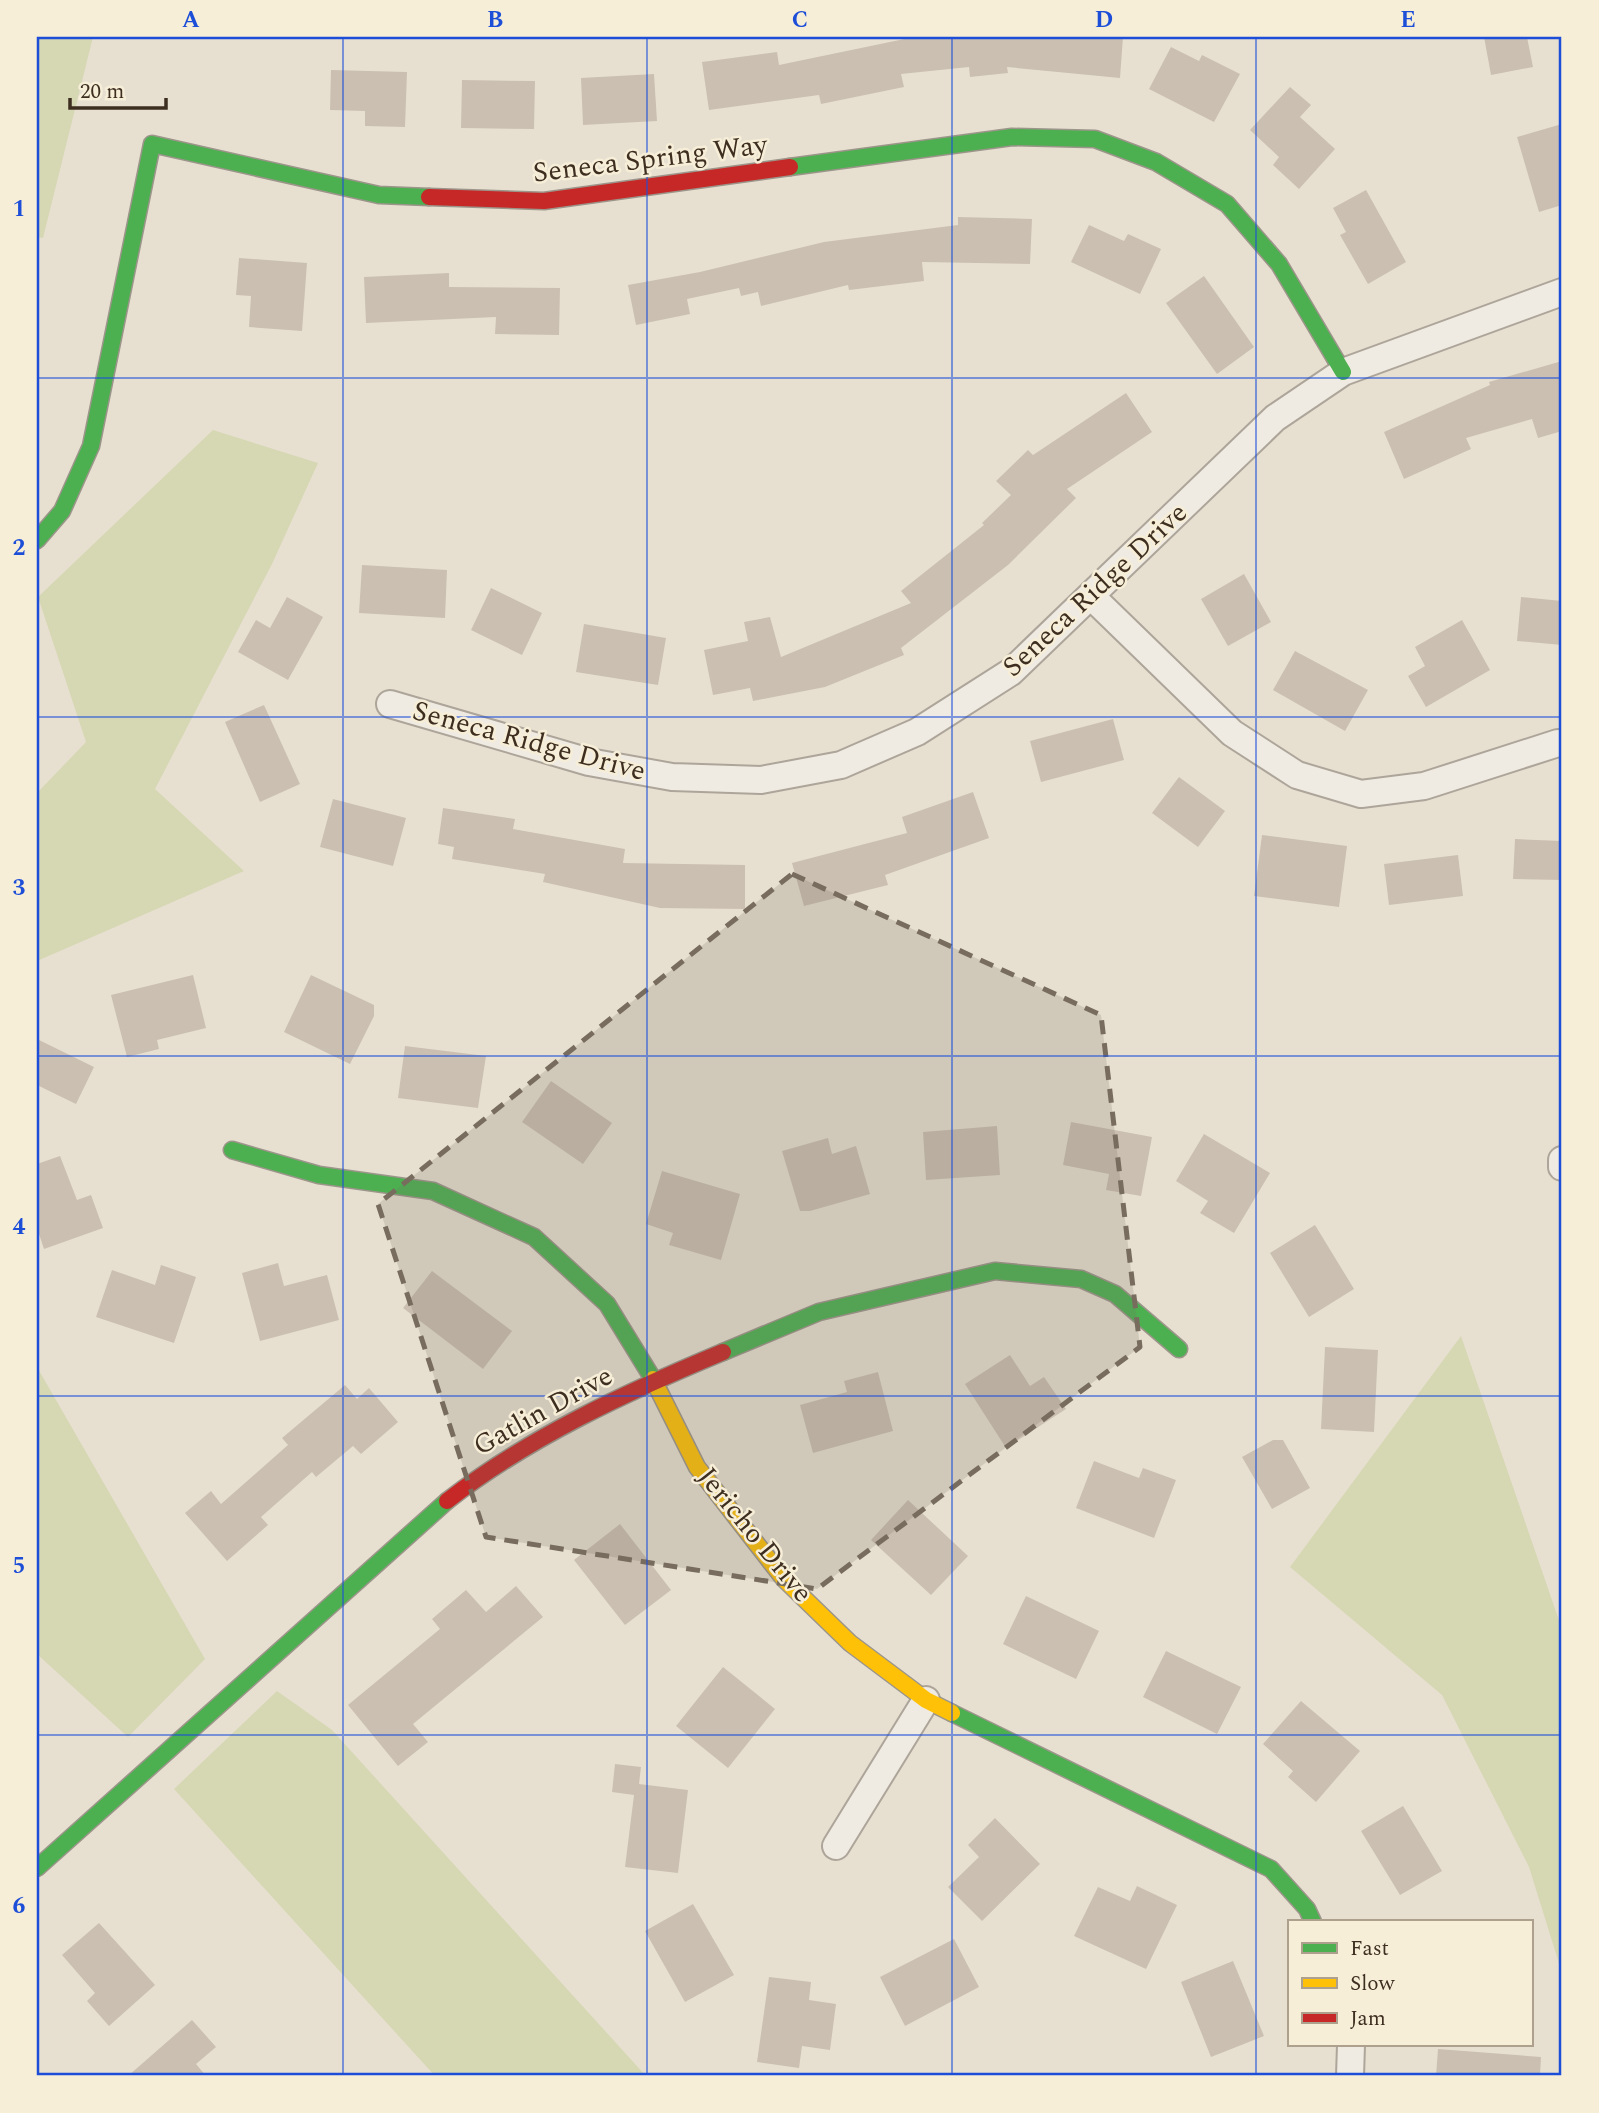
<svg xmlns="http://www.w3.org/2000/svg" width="1599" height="2113" font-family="Spectral,serif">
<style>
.green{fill:#d6d7b3}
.building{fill:#cbbfb2}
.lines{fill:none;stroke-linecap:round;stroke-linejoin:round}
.street-casing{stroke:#ada599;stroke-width:30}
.fast-casing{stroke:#9c958a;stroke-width:19}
.slow-casing{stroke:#9c958a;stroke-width:19}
.jam-casing{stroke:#9c958a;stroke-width:19}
.street{stroke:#efebe3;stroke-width:26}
.fast{stroke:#4caf50;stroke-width:16}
.slow{stroke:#ffc107;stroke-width:16}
.jam{stroke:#c62828;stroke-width:16}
.marked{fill:#786c5e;fill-opacity:0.2;stroke:#786c5e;stroke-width:5;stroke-dasharray:14 9;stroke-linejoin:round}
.grid{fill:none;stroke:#1d4ed8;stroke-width:2;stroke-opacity:0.55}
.labels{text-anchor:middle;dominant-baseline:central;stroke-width:5;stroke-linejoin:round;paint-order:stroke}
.street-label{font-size:28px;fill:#3d2e20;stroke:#f7eed8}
.neatline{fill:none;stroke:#1d4ed8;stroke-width:2.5}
.grid-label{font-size:23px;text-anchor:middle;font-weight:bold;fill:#1d4ed8}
</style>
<rect width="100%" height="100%" fill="#e7e0d1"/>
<g class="green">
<path d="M 37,37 L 93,37 L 43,238 L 37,237 Z"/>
<path d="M 213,430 L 318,463 L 272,564 L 155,789 L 244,871 L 37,961 L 37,793 L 86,742 L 38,597 Z"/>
<path d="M 1461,1336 L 1562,1629 L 1562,1973 L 1529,1867 L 1442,1695 L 1290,1567 Z"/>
<path d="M 37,1367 L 205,1659 L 128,1737 L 37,1654 Z"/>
<path d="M 277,1691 L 332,1730 L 646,2076 L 435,2076 L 174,1789 Z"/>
</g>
<g class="building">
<path d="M 914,37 L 1123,37 L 1120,78 L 1007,67 L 1008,73 L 970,77 L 969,67 L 901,74 L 904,87 L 821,104 L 819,95 L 709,110 L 702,62 L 777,52 L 779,65 Z"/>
<path d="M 1484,37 L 1527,37 L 1533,67 L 1491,75 Z"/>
<path d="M 1171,47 L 1199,61 L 1202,55 L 1240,74 L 1214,122 L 1149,89 Z"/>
<path d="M 331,70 L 407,72 L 405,127 L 365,126 L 365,111 L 330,110 Z"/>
<path d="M 654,74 L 657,121 L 583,125 L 581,78 Z"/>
<path d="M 462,80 L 535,81 L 534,129 L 461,128 Z"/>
<path d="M 1290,87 L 1311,105 L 1300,117 L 1335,149 L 1299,189 L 1273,165 L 1279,157 L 1250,130 Z"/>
<path d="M 1562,124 L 1562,205 L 1539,212 L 1517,137 Z"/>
<path d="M 1366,190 L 1406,262 L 1368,284 L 1340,235 L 1346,232 L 1333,208 Z"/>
<path d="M 958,217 L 1032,219 L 1030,264 L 922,262 L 924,281 L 849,290 L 848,285 L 761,306 L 758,292 L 741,296 L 739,288 L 687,299 L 690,314 L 636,325 L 628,285 L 700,272 L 824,242 L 958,225 Z"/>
<path d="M 1089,225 L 1124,241 L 1128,234 L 1161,249 L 1140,294 L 1071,262 Z"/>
<path d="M 239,258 L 307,263 L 302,331 L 249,327 L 251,296 L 236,295 Z"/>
<path d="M 449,273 L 449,287 L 560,288 L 559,335 L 495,334 L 496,317 L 366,323 L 364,277 Z"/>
<path d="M 1204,276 L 1254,347 L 1217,374 L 1166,303 Z"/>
<path d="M 1562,361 L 1562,431 L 1538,438 L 1532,419 L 1466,438 L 1471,449 L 1404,479 L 1384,432 L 1490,385 L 1489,382 Z"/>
<path d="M 1126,393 L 1152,432 L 1067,489 L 1076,498 L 1008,565 L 901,648 L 904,655 L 825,687 L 753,701 L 750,688 L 713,695 L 704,650 L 748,641 L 744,622 L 770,617 L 781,657 L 911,603 L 901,591 L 984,525 L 982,523 L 1011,495 L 996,481 L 1028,450 L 1033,455 Z"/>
<path d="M 362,565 L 447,570 L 445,618 L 359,613 Z"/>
<path d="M 1244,574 L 1271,622 L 1228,646 L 1201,599 Z"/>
<path d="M 491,588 L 542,613 L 522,655 L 471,630 Z"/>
<path d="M 287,597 L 323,617 L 288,680 L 238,652 L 256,620 L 270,628 Z"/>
<path d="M 1521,597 L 1562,601 L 1562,645 L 1517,641 Z"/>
<path d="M 1462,620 L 1490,670 L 1426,707 L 1408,676 L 1425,666 L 1415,647 Z"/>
<path d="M 584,624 L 666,638 L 658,685 L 576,672 Z"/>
<path d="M 1295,651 L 1368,690 L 1345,731 L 1273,690 Z"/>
<path d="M 264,705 L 300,784 L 260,802 L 225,722 Z"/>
<path d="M 1113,719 L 1124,760 L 1041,782 L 1030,741 Z"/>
<path d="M 1179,777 L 1225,811 L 1198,847 L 1152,813 Z"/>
<path d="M 973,792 L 989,838 L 885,875 L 888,885 L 804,906 L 792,863 L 907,833 L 902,817 Z"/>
<path d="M 333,799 L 406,818 L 393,866 L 320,847 Z"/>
<path d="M 443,808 L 515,819 L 513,829 L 625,849 L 623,863 L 745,865 L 745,909 L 660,908 L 543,882 L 545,874 L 452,859 L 454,847 L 438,844 Z"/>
<path d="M 1262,835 L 1347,846 L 1339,907 L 1254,896 Z"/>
<path d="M 1515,839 L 1562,841 L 1562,880 L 1513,879 Z"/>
<path d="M 1458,855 L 1463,896 L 1389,905 L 1384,864 Z"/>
<path d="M 193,975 L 206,1028 L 157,1040 L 159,1049 L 127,1057 L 111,995 Z"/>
<path d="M 311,975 L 374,1005 L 374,1016 L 350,1064 L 284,1032 Z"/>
<path d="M 37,1039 L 94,1067 L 76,1104 L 37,1085 Z"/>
<path d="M 405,1046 L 486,1056 L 478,1108 L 398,1098 Z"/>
<path d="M 551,1081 L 612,1123 L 583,1164 L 522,1122 Z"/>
<path d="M 1071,1122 L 1152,1137 L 1141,1196 L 1106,1190 L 1109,1174 L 1063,1165 Z"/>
<path d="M 997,1126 L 1000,1175 L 926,1180 L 923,1132 Z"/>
<path d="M 1204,1134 L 1270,1173 L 1234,1233 L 1200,1213 L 1208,1201 L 1176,1181 Z"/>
<path d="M 828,1138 L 832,1154 L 856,1146 L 870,1194 L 810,1211 L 800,1211 L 782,1151 Z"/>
<path d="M 60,1156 L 77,1200 L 91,1195 L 103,1228 L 44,1249 L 37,1228 L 37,1164 Z"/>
<path d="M 662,1171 L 740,1194 L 721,1260 L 669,1245 L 673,1233 L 646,1224 Z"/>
<path d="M 1315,1225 L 1354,1289 L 1309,1317 L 1270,1253 Z"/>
<path d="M 278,1263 L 284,1286 L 327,1275 L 339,1320 L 260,1341 L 242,1273 Z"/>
<path d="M 161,1265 L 196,1277 L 174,1343 L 96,1317 L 112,1270 L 155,1285 Z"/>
<path d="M 432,1271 L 512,1331 L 483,1369 L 403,1308 Z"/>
<path d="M 1325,1347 L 1378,1350 L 1374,1432 L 1321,1429 Z"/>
<path d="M 1010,1355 L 1030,1386 L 1044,1377 L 1066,1409 L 1006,1448 L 965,1384 Z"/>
<path d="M 878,1372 L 893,1431 L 813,1453 L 800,1405 L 847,1392 L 844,1381 Z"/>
<path d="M 345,1385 L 357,1399 L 369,1388 L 398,1422 L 361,1454 L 353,1446 L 316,1477 L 312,1472 L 261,1517 L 268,1525 L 227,1561 L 185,1513 L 211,1491 L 221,1504 L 288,1445 L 282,1438 Z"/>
<path d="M 1273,1440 L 1283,1440 L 1310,1488 L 1272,1509 L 1242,1457 Z"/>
<path d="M 1094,1461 L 1139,1478 L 1143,1468 L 1176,1480 L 1154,1538 L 1076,1508 Z"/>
<path d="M 908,1500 L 968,1556 L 931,1595 L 871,1540 Z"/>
<path d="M 620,1524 L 671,1590 L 625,1625 L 574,1560 Z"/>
<path d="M 516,1586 L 543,1617 L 413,1724 L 428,1742 L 398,1766 L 348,1705 L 440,1629 L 432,1619 L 466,1590 L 486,1612 Z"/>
<path d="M 1026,1596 L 1099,1631 L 1076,1679 L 1003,1644 Z"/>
<path d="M 1166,1651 L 1241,1687 L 1217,1734 L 1143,1697 Z"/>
<path d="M 723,1667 L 775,1709 L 728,1768 L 676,1726 Z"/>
<path d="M 1301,1701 L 1360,1751 L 1316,1802 L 1288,1777 L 1293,1771 L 1263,1744 Z"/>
<path d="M 615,1764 L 641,1767 L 639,1784 L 688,1790 L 678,1873 L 625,1867 L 634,1795 L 612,1792 Z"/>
<path d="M 1403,1806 L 1442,1871 L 1400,1895 L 1361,1831 Z"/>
<path d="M 995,1818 L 1040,1864 L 982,1921 L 948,1887 L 979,1857 L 968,1845 Z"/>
<path d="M 1137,1886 L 1177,1905 L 1146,1969 L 1074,1936 L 1098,1887 L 1130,1901 Z"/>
<path d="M 693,1904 L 734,1975 L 685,2002 L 645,1931 Z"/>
<path d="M 99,1923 L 155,1985 L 109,2026 L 87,2001 L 95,1993 L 62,1955 Z"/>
<path d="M 954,1939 L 979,1987 L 905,2026 L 880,1977 Z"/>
<path d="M 1233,1961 L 1264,2036 L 1211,2057 L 1181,1982 Z"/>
<path d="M 769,1977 L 811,1982 L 809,2000 L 836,2004 L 830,2050 L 802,2046 L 799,2068 L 757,2062 Z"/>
<path d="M 192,2020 L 216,2047 L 196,2064 L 206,2076 L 128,2076 Z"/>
<path d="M 1438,2049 L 1541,2057 L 1540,2076 L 1436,2076 Z"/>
</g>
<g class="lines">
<g class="street-casing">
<g id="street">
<path d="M 1091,596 L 1232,733 L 1297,775 L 1361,794 L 1424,786 L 1558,743"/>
<path d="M 390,704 L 589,762 L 672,777 L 761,780 L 841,765 L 917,732 L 1011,672 L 1275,418 L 1343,372 L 1562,292"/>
<path d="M 1562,1160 L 1562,1167"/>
<path d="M 836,1846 L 926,1700"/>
<path d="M 1350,2076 L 1351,2045"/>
</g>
</g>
<g class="fast-casing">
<g id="fast">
<path d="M 790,167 L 1012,137 L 1095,139 L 1156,162 L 1227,204 L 1279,264 L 1343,372"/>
<path d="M 37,540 L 62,511 L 91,446 L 152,144 L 379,195 L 429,197"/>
<path d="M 232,1150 L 319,1175 L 433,1191 L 534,1237 L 607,1304 L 653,1379"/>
<path d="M 723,1352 L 819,1312 L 995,1271 L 1081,1279 L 1115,1294 L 1179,1349"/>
<path d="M 952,1713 L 1271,1869 L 1307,1909 L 1313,1922"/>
<path d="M 37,1868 L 447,1501"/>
</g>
</g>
<g class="slow-casing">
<path id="slow" d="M 653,1379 L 697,1467 L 784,1579 L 850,1643 L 926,1700 L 952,1713"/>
</g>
<g class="jam-casing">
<g id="jam">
<path d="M 429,197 L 544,201 L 790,167"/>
<path d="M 447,1501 C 529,1437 627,1392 723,1352"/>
</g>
</g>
<use href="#street" class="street"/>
<use href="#fast" class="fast"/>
<use href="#slow" class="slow"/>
<use href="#jam" class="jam"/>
</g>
<path class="marked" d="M 792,874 L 1101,1015 L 1140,1347 L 817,1589 L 486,1537 L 378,1204 Z"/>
<path class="grid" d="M 343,37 L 343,2076M 647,37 L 647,2076M 952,37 L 952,2076M 1256,37 L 1256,2076M 37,378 L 1562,378M 37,717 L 1562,717M 37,1056 L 1562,1056M 37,1396 L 1562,1396M 37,1735 L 1562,1735"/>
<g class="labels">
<g class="street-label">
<text transform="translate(650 159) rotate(-7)">Seneca Spring Way</text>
<text transform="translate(1095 590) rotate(-43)">Seneca Ridge Drive</text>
<text transform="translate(529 741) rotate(15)">Seneca Ridge Drive</text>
<text transform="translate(543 1411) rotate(-29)">Gatlin Drive</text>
<text transform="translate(755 1535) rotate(51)">Jericho Drive</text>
</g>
</g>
<rect width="1599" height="2113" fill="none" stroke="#f7eed8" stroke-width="77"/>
<rect x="1288" y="1920" width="245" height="126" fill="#f7eed8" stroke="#ada18e" stroke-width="2"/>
<rect x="1302" y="1943" width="35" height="10" fill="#4caf50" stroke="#ada18e" stroke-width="2"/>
<text x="1350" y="1955" font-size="21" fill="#3d2e20">Fast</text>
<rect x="1302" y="1978" width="35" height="10" fill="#ffc107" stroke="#ada18e" stroke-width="2"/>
<text x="1350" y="1990" font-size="21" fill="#3d2e20">Slow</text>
<rect x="1302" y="2013" width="35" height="10" fill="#c62828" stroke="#ada18e" stroke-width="2"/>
<text x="1350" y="2025" font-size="21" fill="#3d2e20">Jam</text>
<path d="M70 98v10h96v-10" fill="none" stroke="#3d2e20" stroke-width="3.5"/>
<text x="80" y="98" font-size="21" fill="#3d2e20" stroke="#f7eed8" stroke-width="5" paint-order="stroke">20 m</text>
<rect x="38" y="38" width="1522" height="2036" class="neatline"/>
<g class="grid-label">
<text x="191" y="27">A</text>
<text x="495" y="27">B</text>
<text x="800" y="27">C</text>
<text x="1104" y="27">D</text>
<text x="1408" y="27">E</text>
<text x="19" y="216">1</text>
<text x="19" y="555">2</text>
<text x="19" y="895">3</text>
<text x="19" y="1234">4</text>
<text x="19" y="1573">5</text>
<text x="19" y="1913">6</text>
</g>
</svg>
